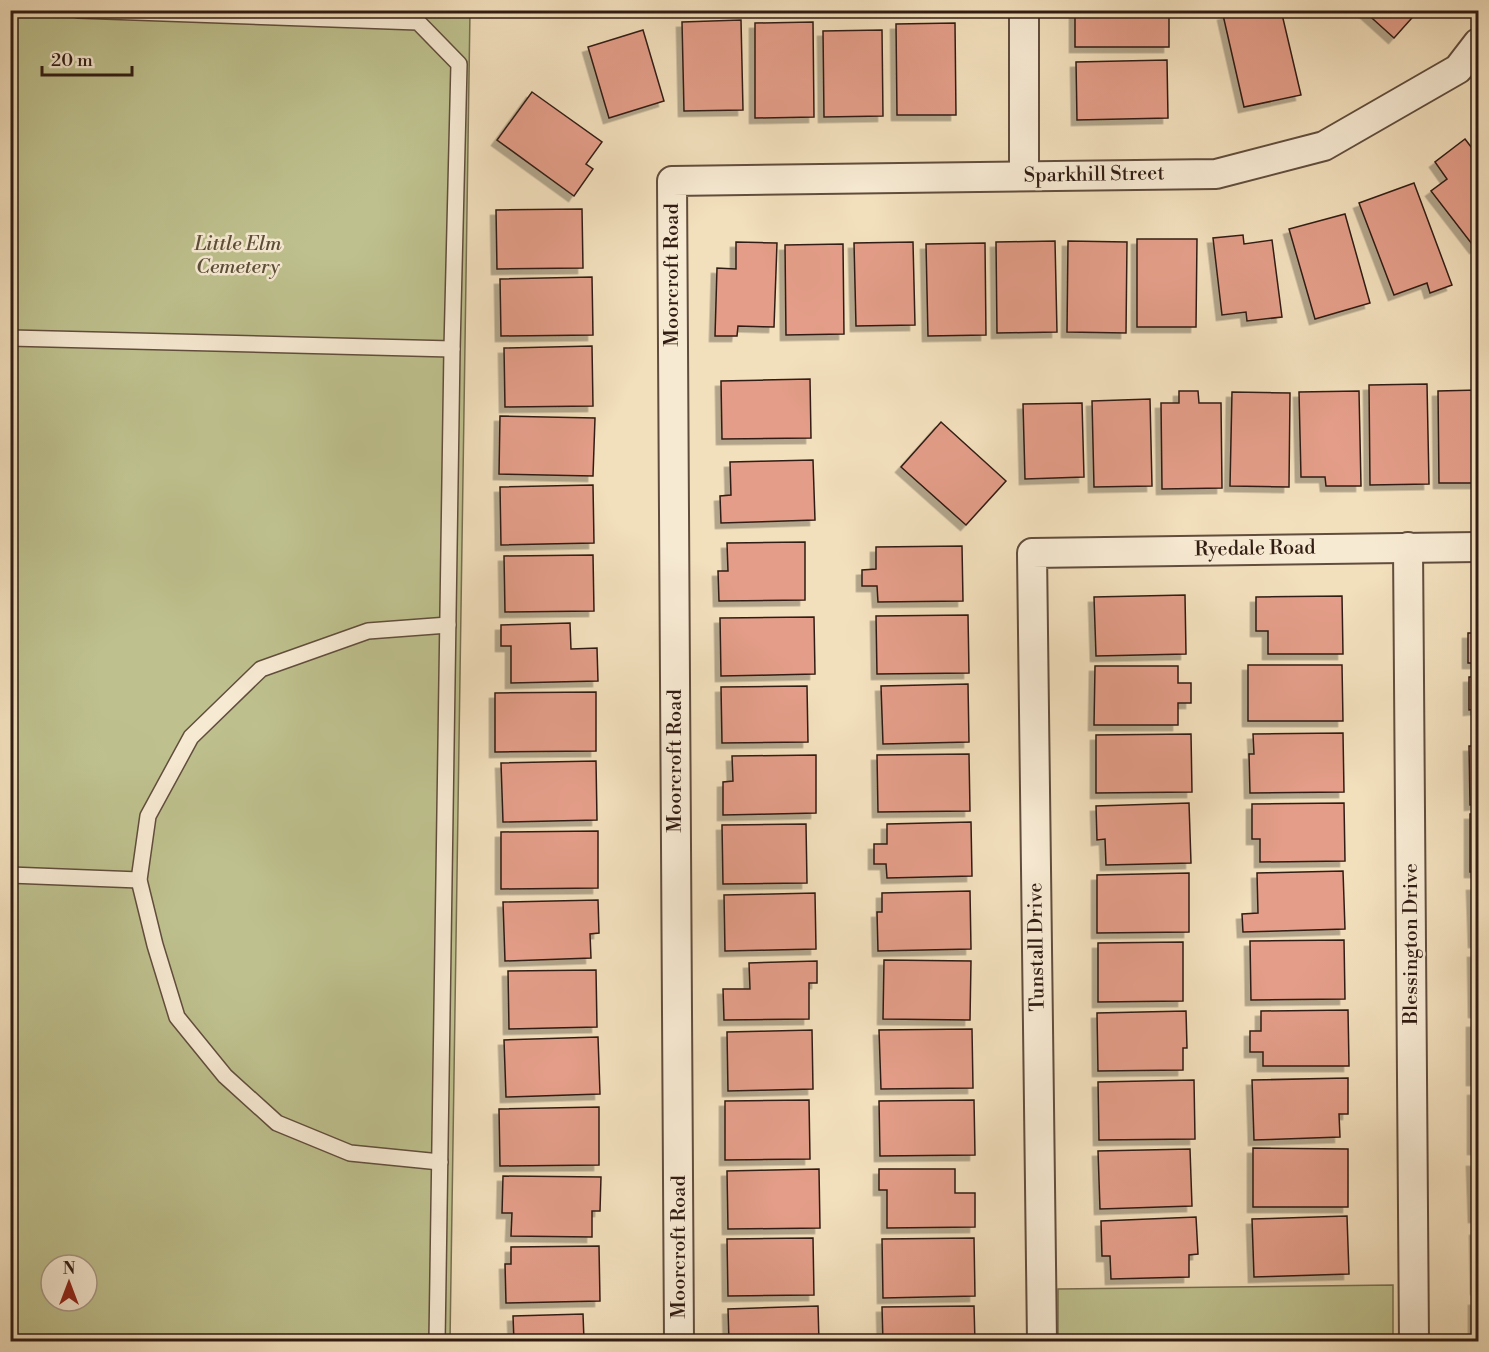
<svg xmlns="http://www.w3.org/2000/svg" width="1489" height="1352" font-family="'Libre Bodoni',serif">
<style>
.green{fill:#bec18e;stroke:#786e50;stroke-width:1.5;fill-rule:evenodd}
.building{fill:#e39d88;stroke:#311c13;stroke-width:1.5;filter:url(#shadow)}
.lines{fill:none;stroke-linecap:round;stroke-linejoin:round}
.service-casing{stroke:#614d3d;stroke-width:18}
.minor-casing{stroke:#614d3d;stroke-width:32}
.service{stroke:#f7ead3;stroke-width:15}
.minor{stroke:#f7ead3;stroke-width:28}
.labels{text-anchor:middle;dominant-baseline:central;stroke-width:5;stroke-linejoin:round;paint-order:stroke}
.street-label{font-size:20px;fill:#311c13;stroke:#f7ead3}
.park-label{font-size:20px;font-style:italic;fill:#5b4e38;stroke:#f7ead3}
</style>
<defs>
<filter id="shadow"><feDropShadow dx="-5.5" dy="5.5" stdDeviation="0" flood-color="#0004"/></filter>
</defs>
<rect width="100%" height="100%" fill="#f2dfbc"/>
<filter id="stains"><feTurbulence type="fractalNoise" baseFrequency=".00333" numOctaves="4"/><feColorMatrix values="0 0 0 0 .2 0 0 0 0 .09 0 0 0 0 .02 0 0 0 .5 -.17"/></filter>
<radialGradient id="worn" r=".72"><stop offset=".6" stop-color="#630" stop-opacity="0"/><stop offset="1" stop-color="#630" stop-opacity=".3"/></radialGradient>
<g class="green">
<path d="M 10,11 L 470,11 L 450,1341 L 11,1341 ZM 51,1265 L 87,1265 L 87,1301 L 51,1301 Z"/>
<path d="M 1393,1285 L 1393,1341 L 1058,1341 L 1058,1289 Z"/>
</g>
<g class="building">
<rect x="1075" y="10" width="94" height="37"/>
<path d="M 1241,10 L 1281,10 L 1301,95 L 1244,107 L 1223,15 Z"/>
<path d="M 1363,10 L 1419,10 L 1394,38 Z"/>
<path d="M 741,20 L 743,110 L 684,111 L 682,22 Z"/>
<path d="M 813,22 L 814,117 L 755,118 L 755,23 Z"/>
<path d="M 955,23 L 956,115 L 897,115 L 896,24 Z"/>
<path d="M 643,30 L 664,101 L 609,118 L 588,47 Z"/>
<path d="M 882,30 L 883,116 L 824,117 L 823,31 Z"/>
<path d="M 1167,60 L 1168,118 L 1077,120 L 1076,62 Z"/>
<path d="M 532,92 L 602,142 L 586,164 L 593,169 L 574,196 L 497,140 Z"/>
<path d="M 1465,139 L 1478,156 L 1478,246 L 1475,248 L 1431,191 L 1447,179 L 1435,162 Z"/>
<path d="M 1414,183 L 1452,285 L 1430,293 L 1427,283 L 1394,295 L 1359,203 Z"/>
<path d="M 582,209 L 583,268 L 497,269 L 496,210 Z"/>
<path d="M 1345,214 L 1370,303 L 1315,319 L 1289,229 Z"/>
<path d="M 1243,235 L 1244,244 L 1272,240 L 1282,317 L 1247,321 L 1246,312 L 1222,315 L 1213,238 Z"/>
<path d="M 1137,239 L 1197,239 L 1196,327 L 1137,327 Z"/>
<path d="M 1055,241 L 1057,332 L 997,333 L 996,242 Z"/>
<path d="M 1068,241 L 1127,242 L 1126,333 L 1067,332 Z"/>
<path d="M 736,242 L 777,243 L 774,327 L 738,326 L 737,336 L 715,336 L 717,268 L 736,269 Z"/>
<path d="M 913,242 L 915,325 L 856,326 L 854,243 Z"/>
<path d="M 985,243 L 986,335 L 928,336 L 926,244 Z"/>
<path d="M 843,244 L 844,334 L 786,335 L 785,245 Z"/>
<path d="M 592,277 L 593,335 L 501,336 L 500,279 Z"/>
<path d="M 592,346 L 593,406 L 505,407 L 504,348 Z"/>
<path d="M 810,379 L 811,438 L 722,439 L 721,381 Z"/>
<path d="M 1427,384 L 1429,484 L 1370,485 L 1369,385 Z"/>
<path d="M 1478,390 L 1478,483 L 1439,483 L 1438,391 Z"/>
<path d="M 1179,391 L 1198,391 L 1199,403 L 1221,403 L 1222,488 L 1162,489 L 1161,403 L 1179,403 Z"/>
<path d="M 1359,391 L 1361,486 L 1326,486 L 1325,477 L 1301,477 L 1299,392 Z"/>
<path d="M 1232,392 L 1290,393 L 1289,487 L 1230,486 Z"/>
<path d="M 1150,399 L 1152,486 L 1094,487 L 1092,401 Z"/>
<path d="M 1082,403 L 1084,477 L 1025,479 L 1023,404 Z"/>
<path d="M 500,416 L 595,418 L 593,476 L 499,474 Z"/>
<path d="M 941,422 L 1006,481 L 966,525 L 901,467 Z"/>
<path d="M 813,460 L 815,520 L 721,523 L 720,496 L 731,495 L 730,462 Z"/>
<path d="M 593,485 L 594,543 L 501,545 L 500,487 Z"/>
<path d="M 805,542 L 805,600 L 719,601 L 718,571 L 728,571 L 727,543 Z"/>
<path d="M 962,546 L 963,601 L 878,602 L 877,586 L 862,586 L 862,570 L 876,569 L 876,547 Z"/>
<path d="M 593,555 L 594,611 L 505,612 L 504,556 Z"/>
<path d="M 1185,595 L 1186,654 L 1096,656 L 1094,597 Z"/>
<path d="M 1342,596 L 1343,654 L 1268,654 L 1268,631 L 1256,631 L 1256,597 Z"/>
<path d="M 968,615 L 969,673 L 877,674 L 876,616 Z"/>
<path d="M 814,617 L 815,674 L 721,676 L 720,618 Z"/>
<path d="M 570,623 L 571,649 L 597,648 L 598,681 L 511,683 L 511,646 L 501,646 L 501,625 Z"/>
<rect x="1468" y="633" width="10" height="30"/>
<path d="M 1248,665 L 1342,665 L 1343,721 L 1248,721 Z"/>
<path d="M 1095,666 L 1178,666 L 1178,683 L 1191,683 L 1191,703 L 1178,703 L 1178,725 L 1094,725 Z"/>
<path d="M 1469,677 L 1478,677 L 1478,709 L 1469,710 Z"/>
<path d="M 968,684 L 969,742 L 883,744 L 881,686 Z"/>
<path d="M 807,686 L 808,742 L 722,743 L 721,687 Z"/>
<path d="M 596,692 L 596,751 L 495,752 L 495,693 Z"/>
<path d="M 1343,733 L 1344,792 L 1250,793 L 1249,754 L 1254,754 L 1253,734 Z"/>
<path d="M 1191,734 L 1192,792 L 1096,793 L 1096,735 Z"/>
<path d="M 1469,746 L 1478,746 L 1478,804 L 1470,805 Z"/>
<path d="M 969,754 L 970,811 L 878,812 L 877,755 Z"/>
<path d="M 816,755 L 816,813 L 723,815 L 723,782 L 733,781 L 732,756 Z"/>
<path d="M 596,761 L 597,820 L 503,822 L 501,763 Z"/>
<path d="M 1189,803 L 1191,863 L 1106,865 L 1105,839 L 1097,840 L 1096,806 Z"/>
<path d="M 1344,803 L 1345,861 L 1260,862 L 1260,839 L 1252,839 L 1252,804 Z"/>
<rect x="1470" y="814" width="8" height="58"/>
<path d="M 971,822 L 972,876 L 887,878 L 886,864 L 874,864 L 874,844 L 887,844 L 887,824 Z"/>
<path d="M 806,824 L 807,883 L 723,884 L 722,825 Z"/>
<path d="M 598,831 L 598,888 L 501,889 L 501,832 Z"/>
<path d="M 1343,871 L 1345,929 L 1243,932 L 1242,914 L 1258,913 L 1257,873 Z"/>
<path d="M 1189,873 L 1189,932 L 1097,933 L 1097,875 Z"/>
<path d="M 1472,885 L 1478,885 L 1478,942 L 1474,942 Z"/>
<path d="M 970,891 L 971,949 L 878,951 L 877,912 L 882,912 L 882,893 Z"/>
<path d="M 815,893 L 816,949 L 725,951 L 724,895 Z"/>
<path d="M 598,900 L 599,933 L 590,934 L 591,958 L 505,961 L 503,902 Z"/>
<path d="M 1344,940 L 1345,999 L 1251,1000 L 1250,941 Z"/>
<path d="M 1183,942 L 1183,1001 L 1098,1002 L 1098,943 Z"/>
<path d="M 1473,952 L 1478,952 L 1478,1012 L 1474,1012 Z"/>
<path d="M 884,960 L 971,961 L 970,1020 L 883,1019 Z"/>
<path d="M 817,961 L 817,983 L 809,983 L 809,1019 L 724,1020 L 723,989 L 750,989 L 749,963 Z"/>
<path d="M 596,970 L 597,1027 L 509,1029 L 508,971 Z"/>
<path d="M 1348,1010 L 1349,1066 L 1263,1066 L 1263,1052 L 1250,1052 L 1250,1031 L 1261,1031 L 1261,1011 Z"/>
<path d="M 1186,1011 L 1187,1048 L 1183,1048 L 1183,1070 L 1098,1071 L 1097,1013 Z"/>
<rect x="1472" y="1022" width="6" height="58"/>
<path d="M 972,1029 L 973,1088 L 881,1089 L 879,1030 Z"/>
<path d="M 812,1030 L 813,1089 L 728,1091 L 727,1032 Z"/>
<path d="M 598,1037 L 600,1094 L 506,1097 L 504,1040 Z"/>
<path d="M 1348,1078 L 1348,1114 L 1339,1114 L 1340,1137 L 1254,1140 L 1252,1080 Z"/>
<path d="M 1194,1080 L 1195,1139 L 1099,1140 L 1098,1082 Z"/>
<rect x="1473" y="1090" width="5" height="59"/>
<path d="M 809,1100 L 810,1159 L 725,1160 L 725,1101 Z"/>
<path d="M 974,1100 L 975,1155 L 880,1156 L 879,1101 Z"/>
<path d="M 599,1107 L 599,1165 L 500,1166 L 499,1109 Z"/>
<path d="M 1253,1148 L 1348,1149 L 1348,1207 L 1253,1207 Z"/>
<path d="M 1190,1149 L 1192,1206 L 1100,1209 L 1098,1151 Z"/>
<path d="M 1472,1161 L 1478,1161 L 1478,1217 L 1474,1217 Z"/>
<path d="M 819,1169 L 820,1228 L 728,1229 L 727,1171 Z"/>
<path d="M 879,1169 L 955,1169 L 955,1193 L 975,1193 L 975,1227 L 887,1228 L 887,1190 L 879,1190 Z"/>
<path d="M 503,1176 L 601,1177 L 600,1211 L 592,1211 L 592,1237 L 511,1236 L 512,1213 L 502,1213 Z"/>
<path d="M 1347,1216 L 1349,1274 L 1254,1277 L 1252,1219 Z"/>
<path d="M 1196,1217 L 1198,1254 L 1189,1255 L 1189,1277 L 1111,1279 L 1110,1256 L 1102,1256 L 1101,1221 Z"/>
<path d="M 1475,1230 L 1478,1230 L 1478,1289 L 1476,1289 Z"/>
<path d="M 813,1238 L 814,1295 L 728,1296 L 727,1239 Z"/>
<path d="M 974,1238 L 975,1296 L 883,1298 L 882,1239 Z"/>
<path d="M 599,1246 L 600,1301 L 506,1303 L 505,1264 L 511,1264 L 511,1247 Z"/>
<rect x="1474" y="1300" width="4" height="42"/>
<path d="M 818,1306 L 819,1342 L 729,1342 L 728,1309 Z"/>
<path d="M 974,1306 L 975,1342 L 883,1342 L 882,1307 Z"/>
<path d="M 583,1314 L 584,1340 L 601,1340 L 602,1342 L 514,1342 L 513,1316 Z"/>
</g>
<g class="lines">
<g class="service-casing">
<g id="service">
<path d="M 78,10 L 418,22 L 459,64 L 452,349 L 437,1342"/>
<path d="M 10,338 L 452,349"/>
<path d="M 10,875 L 139,880"/>
<path d="M 440,1162 L 350,1153 L 277,1123 L 225,1076 L 177,1017 L 155,945 L 139,880 L 148,816 L 191,737 L 261,669 L 368,631 L 448,625"/>
</g>
</g>
<g class="minor-casing">
<g id="minor">
<path d="M 1024,176 L 1024,10"/>
<path d="M 1408,547 L 1414,1342"/>
<path d="M 679,1342 L 672,181 L 1216,174 L 1324,146 L 1458,69 L 1478,43"/>
<path d="M 1042,1342 L 1032,553 L 1478,547"/>
</g>
</g>
<use href="#service" class="service"/>
<use href="#minor" class="minor"/>
</g>
<g class="labels">
<g class="street-label">
<text transform="translate(1094 175) rotate(-1)">Sparkhill Street</text>
<text transform="translate(672 275) rotate(-90)">Moorcroft Road</text>
<text transform="translate(1255 549) rotate(-1)">Ryedale Road</text>
<text transform="translate(675 761) rotate(-90)">Moorcroft Road</text>
<text transform="translate(1411 944) rotate(-90)">Blessington Drive</text>
<text transform="translate(1037 947) rotate(-91)">Tunstall Drive</text>
<text transform="translate(679 1247) rotate(-90)">Moorcroft Road</text>
</g>
<g class="park-label">
<text x="238" y="244">Little Elm<tspan x="238" dy="23">Cemetery</tspan></text>
</g>
</g>
<rect width="1489" height="1352" fill="none" stroke="#f2dfbc" stroke-width="36"/>
<rect x="12" y="12" width="1465" height="1328" fill="none" stroke="#311c13" stroke-width="3"/>
<rect x="18" y="18" width="1453" height="1316" fill="none" stroke="#311c13" stroke-width="1.5"/>
<g transform="translate(69 1283)"><circle r="28" fill="#f7ead3" stroke="#a89886" stroke-width="1.5"/>
<path d="M0-4.5L10 22L0 15L-10 22Z" fill="#8f2418"/>
<text y="-9" font-size="16" font-weight="bold" text-anchor="middle" fill="#311c13">N</text>
</g>
<path d="M42 66v9h90v-9" fill="none" stroke="#311c13" stroke-width="3"/>
<text x="51" y="66" font-size="18" fill="#311c13" stroke="#f7ead3" stroke-width="4.5" paint-order="stroke">20 m</text>
<rect width="100%" height="100%" filter="url(#stains)"/>
<rect width="100%" height="100%" fill="url(#worn)"/>
</svg>
